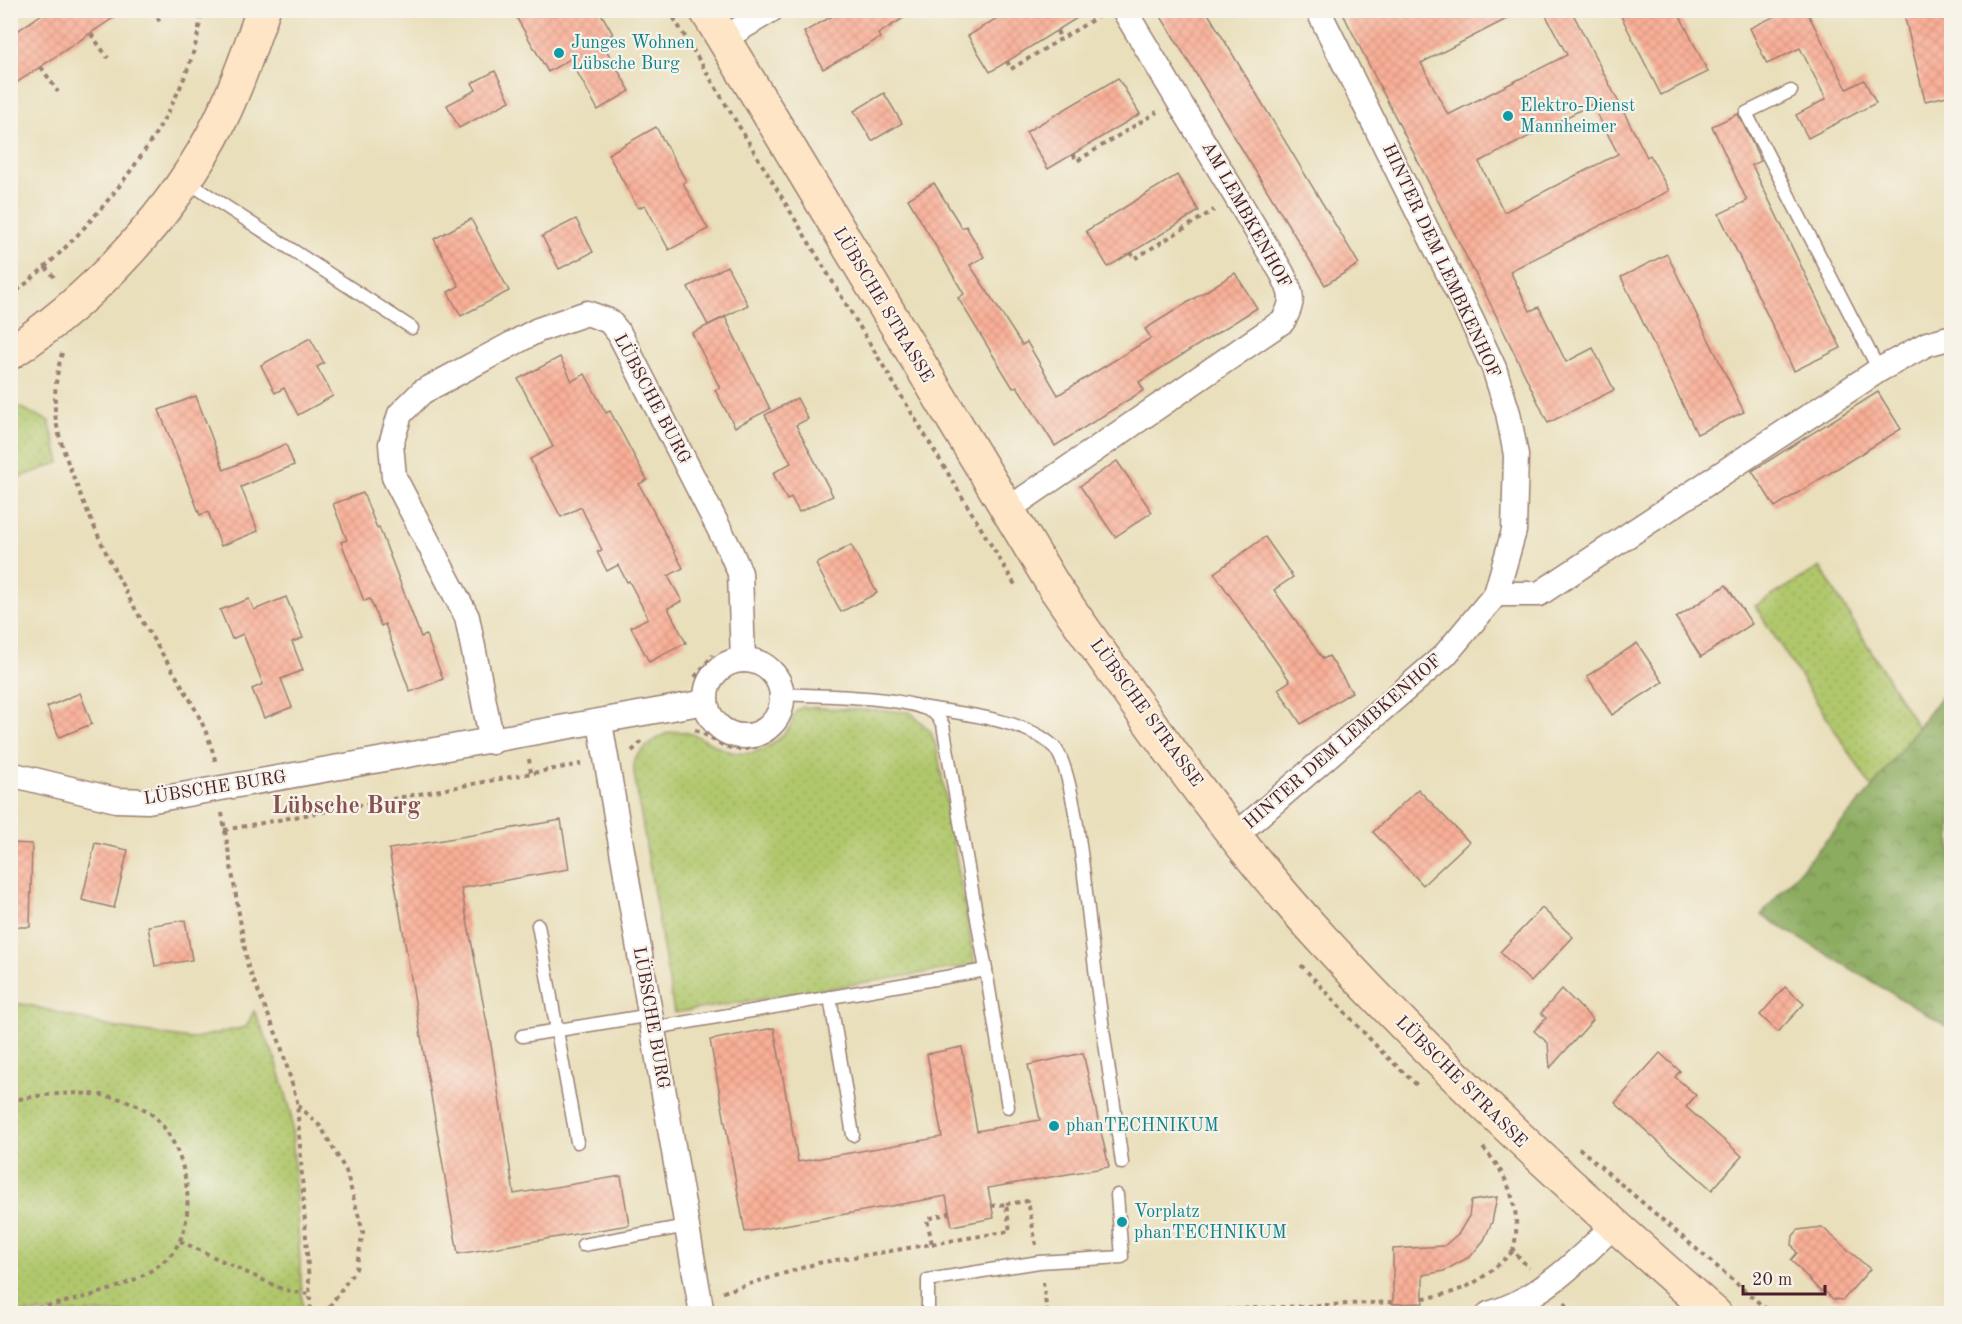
<svg xmlns="http://www.w3.org/2000/svg" width="1962" height="1324" font-family="'Old Standard TT',serif">
<style>
.grass{fill:url(#grass-dots);stroke:#7d734c;stroke-width:1.5}
.forest{fill:url(#forest-crowns);stroke:#6b6646;stroke-width:1.5}
.building{fill:url(#building-cross-hatch);fill-rule:evenodd}
.lines{fill:none;stroke-linecap:round;stroke-linejoin:round}
.lane-casing{stroke:#9a7f73;stroke-width:15}
.street-casing{stroke:#9a7f73;stroke-width:27}
.secondary-casing{stroke:#9a7f73;stroke-width:36}
.path{stroke:#9a7f73;stroke-width:4;stroke-dasharray:4.5 4.5;stroke-linecap:butt}
.lane{stroke:#fff;stroke-width:12}
.street{stroke:#fff;stroke-width:24}
.secondary{stroke:#fde5c5;stroke-width:33}
.culture-dot{fill:#0f9aa8;stroke:#f7f3e8;stroke-width:2}
.labels{text-anchor:middle;dominant-baseline:central;stroke-width:4.5;stroke-linejoin:round;paint-order:stroke}
.culture-label{font-size:18px;fill:#0d838f;stroke:#f7f3e8;text-anchor:start}
.street-label{font-size:18px;fill:#4a1f2b;stroke:#f7f3e8}
.district-label{font-size:24px;font-weight:bold;fill:#875151;stroke:#f7f3e8}
</style>
<defs>
<pattern id="grass-dots" width="8" height="8" patternUnits="userSpaceOnUse" patternTransform="scale(1.5)"><rect width="8" height="8" fill="#b0c76c"/><path d="M2 2h.1M6 6h.1" fill="none" stroke="#99aa5e" stroke-width="1.8" stroke-linecap="round"/></pattern>
<pattern id="forest-crowns" width="20" height="18" patternUnits="userSpaceOnUse" patternTransform="scale(1.5)"><rect width="20" height="18" fill="#8cac60"/><path d="M2 6a3 3 0 1 1 6 0M12 15a3 3 0 1 1 6 0" fill="none" stroke="#748b4f"/></pattern>
<pattern id="building-cross-hatch" width="8" height="8" patternUnits="userSpaceOnUse" patternTransform="scale(1.5)"><rect width="8" height="8" fill="#f9af97"/><path d="M0 0l8 8M0 8l8-8" fill="none" stroke="#d79682"/></pattern>
</defs>
<rect width="100%" height="100%" fill="#f7f3e8"/>
<filter id="ink" filterUnits="userSpaceOnUse"><feTurbulence type="fractalNoise" baseFrequency=".0167" numOctaves="2"/><feDisplacementMap in="SourceGraphic" scale="12" xChannelSelector="R" yChannelSelector="G"/><feConvolveMatrix kernelMatrix="1 2 1 2 8 2 1 2 1" color-interpolation-filters="sRGB"/></filter>
<filter id="wash" filterUnits="userSpaceOnUse"><feTurbulence type="fractalNoise" baseFrequency=".008" numOctaves="4" result="noise"/><feDisplacementMap in="SourceGraphic" scale="24" xChannelSelector="R" yChannelSelector="G"/><feGaussianBlur stdDeviation="1.35" result="paint"/><feColorMatrix in="noise" values="0 0 0 0 0 0 0 0 0 0 0 0 0 0 0 0 0 1.4 0 .05"/><feComposite in="paint" operator="in"/></filter>
<g filter="url(#wash)">
<rect width="100%" height="100%" fill="#e9dfbb"/>
<g class="grass">
<path d="M 11,403 L 49,421 L 60,462 L 11,481 Z"/>
<path d="M 1820,567 L 1918,728 L 1872,788 L 1755,606 Z"/>
<path d="M 803,707 L 910,712 L 931,732 L 937,749 L 975,965 L 674,1013 L 634,773 L 634,759 C 691,695 705,764 755,752 C 769,748 784,737 791,724 C 795,714 793,711 803,707 Z"/>
<path d="M 11,1003 L 29,1005 L 111,1027 L 190,1039 L 246,1027 L 254,1011 L 276,1060 L 291,1112 L 303,1313 L 11,1313 Z"/>
</g>
<path class="forest" d="M 1951,683 L 1951,1029 L 1761,915 L 1872,788 Z"/>
<g id="blocks">
<g class="building">
<path d="M 48,10 L 125,10 L 10,87 L 10,36 Z"/>
<path d="M 512,10 L 599,10 L 613,34 L 601,41 L 630,91 L 598,110 L 570,59 L 548,72 Z"/>
<path d="M 843,10 L 916,10 L 878,34 L 880,38 L 823,69 L 804,32 Z"/>
<path d="M 1010,10 L 1090,10 L 990,72 L 968,36 Z"/>
<path d="M 1157,10 L 1206,10 L 1359,264 L 1325,285 Z"/>
<path d="M 1341,10 L 1524,10 L 1421,63 L 1448,115 L 1567,55 L 1543,10 L 1571,10 L 1647,157 L 1650,155 L 1669,191 L 1510,271 L 1530,311 L 1539,307 L 1566,362 L 1593,348 L 1614,390 L 1548,423 L 1492,307 ZM 1592,104 L 1618,154 L 1504,212 L 1479,162 Z"/>
<path d="M 1618,10 L 1677,10 L 1708,72 L 1661,95 Z"/>
<path d="M 1788,10 L 1806,10 L 1847,89 L 1864,80 L 1876,103 L 1808,138 L 1796,115 L 1826,99 L 1800,48 L 1767,64 L 1750,28 Z"/>
<path d="M 1903,10 L 1952,10 L 1952,95 L 1925,101 Z"/>
<path d="M 495,71 L 510,101 L 459,128 L 447,105 L 476,90 L 472,83 Z"/>
<path d="M 1118,78 L 1140,114 L 1048,169 L 1026,132 Z"/>
<path d="M 884,93 L 902,123 L 872,141 L 854,111 Z"/>
<path d="M 1738,114 L 1761,161 L 1752,165 L 1841,348 L 1794,371 L 1719,214 L 1747,201 L 1712,126 Z"/>
<path d="M 656,127 L 686,181 L 683,183 L 708,229 L 669,250 L 645,205 L 638,208 L 608,154 Z"/>
<path d="M 1177,175 L 1199,211 L 1108,267 L 1086,231 Z"/>
<path d="M 934,183 L 962,228 L 966,226 L 984,257 L 970,265 L 1022,345 L 1027,342 L 1058,395 L 1151,338 L 1145,329 L 1235,273 L 1257,308 L 1139,382 L 1144,390 L 1055,446 L 1017,386 L 1013,388 L 958,298 L 964,294 L 908,199 Z"/>
<path d="M 471,219 L 509,291 L 461,316 L 448,292 L 459,286 L 434,239 Z"/>
<path d="M 576,219 L 593,252 L 559,269 L 542,236 Z"/>
<path d="M 1667,254 L 1744,412 L 1697,434 L 1621,277 Z"/>
<path d="M 727,266 L 748,305 L 708,325 L 688,287 Z"/>
<path d="M 725,317 L 770,409 L 735,427 L 715,390 L 720,388 L 692,333 Z"/>
<path d="M 310,338 L 324,363 L 317,367 L 333,396 L 298,415 L 284,388 L 275,393 L 261,365 Z"/>
<path d="M 560,357 L 572,381 L 585,374 L 606,413 L 610,411 L 647,480 L 639,484 L 683,568 L 668,576 L 682,601 L 668,608 L 686,643 L 649,662 L 631,627 L 648,618 L 629,581 L 627,582 L 618,565 L 607,571 L 597,552 L 602,550 L 581,507 L 561,517 L 530,459 L 553,447 L 518,379 Z"/>
<path d="M 1878,392 L 1901,429 L 1775,507 L 1752,471 Z"/>
<path d="M 196,396 L 224,470 L 286,444 L 294,465 L 241,487 L 258,531 L 221,546 L 208,512 L 200,515 L 159,410 Z"/>
<path d="M 797,398 L 808,419 L 796,425 L 833,496 L 799,512 L 791,497 L 787,500 L 773,473 L 791,463 L 765,415 Z"/>
<path d="M 1117,461 L 1152,512 L 1115,537 L 1080,486 Z"/>
<path d="M 363,493 L 377,528 L 379,527 L 421,637 L 426,635 L 443,679 L 410,692 L 385,624 L 381,626 L 370,599 L 364,601 L 341,542 L 347,540 L 333,504 Z"/>
<path d="M 1265,537 L 1293,577 L 1274,590 L 1323,659 L 1329,656 L 1352,692 L 1301,724 L 1278,689 L 1290,681 L 1214,573 Z"/>
<path d="M 851,545 L 877,593 L 841,612 L 816,564 Z"/>
<path d="M 1726,585 L 1752,624 L 1701,657 L 1676,618 Z"/>
<path d="M 286,597 L 303,638 L 292,642 L 303,670 L 281,679 L 292,707 L 264,718 L 252,689 L 263,684 L 243,634 L 232,639 L 220,610 L 249,599 L 254,610 Z"/>
<path d="M 1637,643 L 1663,682 L 1612,715 L 1587,676 Z"/>
<path d="M 80,693 L 92,724 L 59,737 L 47,707 Z"/>
<path d="M 1418,789 L 1469,842 L 1423,885 L 1373,832 Z"/>
<path d="M 561,820 L 569,869 L 461,888 L 490,1039 L 514,1194 L 621,1176 L 629,1225 L 458,1254 L 389,849 Z"/>
<path d="M 10,843 L 32,844 L 30,927 L 10,927 Z"/>
<path d="M 95,843 L 128,850 L 114,908 L 82,900 Z"/>
<path d="M 1542,908 L 1573,937 L 1531,982 L 1500,952 Z"/>
<path d="M 185,920 L 192,960 L 155,966 L 148,926 Z"/>
<path d="M 1785,987 L 1804,1004 L 1778,1032 L 1760,1015 Z"/>
<path d="M 1562,989 L 1593,1020 L 1550,1068 L 1548,1043 L 1534,1031 L 1546,1018 L 1541,1013 Z"/>
<path d="M 774,1028 L 798,1162 L 942,1137 L 927,1054 L 962,1047 L 977,1131 L 1040,1120 L 1028,1065 L 1083,1053 L 1109,1167 L 988,1188 L 994,1218 L 952,1226 L 946,1196 L 745,1232 L 710,1040 Z"/>
<path d="M 1660,1053 L 1680,1071 L 1675,1077 L 1696,1095 L 1686,1107 L 1742,1156 L 1712,1190 L 1615,1103 Z"/>
<path d="M 1497,1197 L 1492,1222 L 1484,1240 L 1471,1256 L 1444,1271 L 1423,1275 L 1423,1303 L 1393,1304 L 1393,1249 L 1444,1246 L 1459,1233 L 1469,1216 L 1471,1201 Z"/>
<path d="M 1822,1227 L 1870,1269 L 1843,1300 L 1833,1299 L 1823,1290 L 1821,1292 L 1791,1260 L 1797,1253 L 1792,1245 L 1793,1236 L 1798,1230 Z"/>
</g>
</g>
</g>
<g filter="url(#ink)">
<use href="#blocks" fill-opacity="0" stroke="#9a7f73" stroke-width="1.5"/>
<g class="lines">
<g class="lane-casing">
<g id="lane">
<path d="M 1791,91 L 1746,113 L 1879,370"/>
<path d="M 185,180 L 412,328"/>
<path d="M 781,694 C 813,696 912,695 935,714 C 938,717 941,722 943,725 L 986,970"/>
<path d="M 920,707 C 957,713 1027,719 1054,747 C 1077,770 1088,920 1094,960 C 1102,1028 1113,1095 1122,1163"/>
<path d="M 538,925 L 577,1142"/>
<path d="M 830,997 L 853,1135"/>
<path d="M 654,1028 L 986,970 L 1008,1107"/>
<path d="M 522,1036 L 651,1015"/>
<path d="M 583,1245 L 687,1226"/>
<path d="M 928,1314 L 928,1280 L 1039,1262 L 1122,1257 L 1117,1195"/>
</g>
</g>
<g class="street-casing">
<g id="street">
<path d="M 1318,10 L 1472,321 L 1494,368 L 1508,413 L 1516,455 L 1514,531 L 1496,594"/>
<path d="M 723,39 L 771,10"/>
<path d="M 1007,510 L 1283,321 C 1295,301 1292,293 1282,273 L 1124,10"/>
<circle cx="744" cy="698" r="38"/>
<path d="M 600,723 L 702,1314"/>
<path d="M 492,742 L 467,617 L 394,477 L 391,444 L 400,414 L 422,392 L 538,330 L 587,313 L 609,321 L 619,333 L 730,550 L 740,573 L 743,660"/>
<path d="M 10,774 L 116,800 L 148,801 L 706,702"/>
<path d="M 1236,835 L 1445,655 L 1496,594 L 1539,594 L 1879,370 L 1927,344 L 1952,337"/>
<path d="M 1489,1314 C 1541,1298 1576,1263 1614,1225"/>
</g>
</g>
<g class="secondary-casing">
<g id="secondary">
<path d="M 706,10 L 1055,588 C 1138,707 1226,835 1325,942 C 1448,1076 1578,1194 1715,1314"/>
<path d="M 10,353 C 93,299 176,210 220,121 C 237,86 250,48 263,10"/>
</g>
</g>
<g class="path">
<path d="M 152,10 L 161,23"/>
<path d="M 221,10 L 231,14"/>
<path d="M 669,10 L 1017,588"/>
<path d="M 171,15 L 179,10"/>
<path d="M 1057,31 L 1061,39"/>
<path d="M 91,34 L 108,58"/>
<path d="M 1007,61 L 1011,69 L 1099,16"/>
<path d="M 41,67 L 58,92"/>
<path d="M 10,122 L 11,124"/>
<path d="M 1073,154 L 1077,161 L 1157,112"/>
<path d="M 1131,252 L 1134,259 L 1214,210"/>
<path d="M 45,267 L 57,280"/>
<path d="M 10,296 C 86,240 196,108 201,10"/>
<path d="M 62,353 C 56,375 53,398 56,421 C 60,443 69,466 77,486 C 98,538 121,587 150,634 C 175,676 205,715 216,764"/>
<path d="M 695,677 L 713,655"/>
<path d="M 695,730 C 706,734 714,742 725,746 C 750,756 778,741 789,718"/>
<path d="M 632,751 L 643,740"/>
<path d="M 529,759 L 531,773"/>
<path d="M 222,813 L 248,967 L 280,1043 L 297,1101 L 311,1314"/>
<path d="M 224,830 L 581,764"/>
<path d="M 1301,965 L 1382,1052 L 1419,1087"/>
<path d="M 10,1101 C 51,1092 107,1087 144,1109 C 187,1134 206,1228 164,1261 C 122,1295 66,1300 15,1314"/>
<path d="M 298,1105 L 321,1127 L 346,1171 L 363,1232 L 356,1269 L 324,1314"/>
<path d="M 1483,1148 C 1509,1175 1523,1213 1513,1251 L 1529,1268"/>
<path d="M 1579,1148 L 1772,1314"/>
<path d="M 1006,1204 L 1028,1201 L 1036,1245"/>
<path d="M 180,1241 L 284,1290 L 308,1294"/>
<path d="M 932,1244 L 1010,1231 L 1006,1204 L 992,1206"/>
<path d="M 1043,1282 L 1047,1314"/>
<path d="M 723,1292 L 818,1263 L 932,1244 L 927,1219 L 950,1213"/>
<path d="M 1423,1298 C 1465,1293 1483,1280 1513,1251"/>
<path d="M 1564,1303 L 1576,1314"/>
<path d="M 1127,1314 L 1393,1302"/>
</g>
<use href="#lane" class="lane"/>
<use href="#street" class="street"/>
<use href="#secondary" class="secondary"/>
</g>
</g>
<g class="culture-dot">
<circle cx="559" cy="53" r="6"/>
<circle cx="1508" cy="116" r="6"/>
<circle cx="1054" cy="1126" r="6"/>
<circle cx="1122" cy="1222" r="6"/>
</g>
<g class="labels">
<g class="culture-label">
<text x="571" y="43">Junges Wohnen<tspan x="571" dy="21">Lübsche Burg</tspan></text>
<text x="1520" y="106">Elektro-Dienst<tspan x="1520" dy="21">Mannheimer</tspan></text>
<text x="1066" y="1126">phanTECHNIKUM</text>
<text x="1134" y="1212">Vorplatz<tspan x="1134" dy="21">phanTECHNIKUM</tspan></text>
</g>
<g class="street-label">
<text transform="translate(1246 215) rotate(61)">AM LEMBKENHOF</text>
<text transform="translate(1441 261) rotate(65)">HINTER DEM LEMBKENHOF</text>
<text transform="translate(883 305) rotate(59)">LÜBSCHE STRASSE</text>
<text transform="translate(652 399) rotate(62)">LÜBSCHE BURG</text>
<text transform="translate(1146 713) rotate(54)">LÜBSCHE STRASSE</text>
<text transform="translate(1343 742) rotate(-41)">HINTER DEM LEMBKENHOF</text>
<text transform="translate(215 788) rotate(-9)">LÜBSCHE BURG</text>
<text transform="translate(651 1018) rotate(80)">LÜBSCHE BURG</text>
<text transform="translate(1461 1082) rotate(45)">LÜBSCHE STRASSE</text>
</g>
<g class="district-label">
<text x="346" y="807">Lübsche Burg</text>
</g>
</g>
<rect width="1962" height="1324" fill="none" stroke="#f7f3e8" stroke-width="36"/>
<path d="M1743 1285v9h82v-9" fill="none" stroke="#4a1f2b" stroke-width="3"/>
<text x="1752" y="1285" font-size="18" fill="#4a1f2b" stroke="#f7f3e8" stroke-width="4.5" paint-order="stroke">20 m</text>
</svg>
